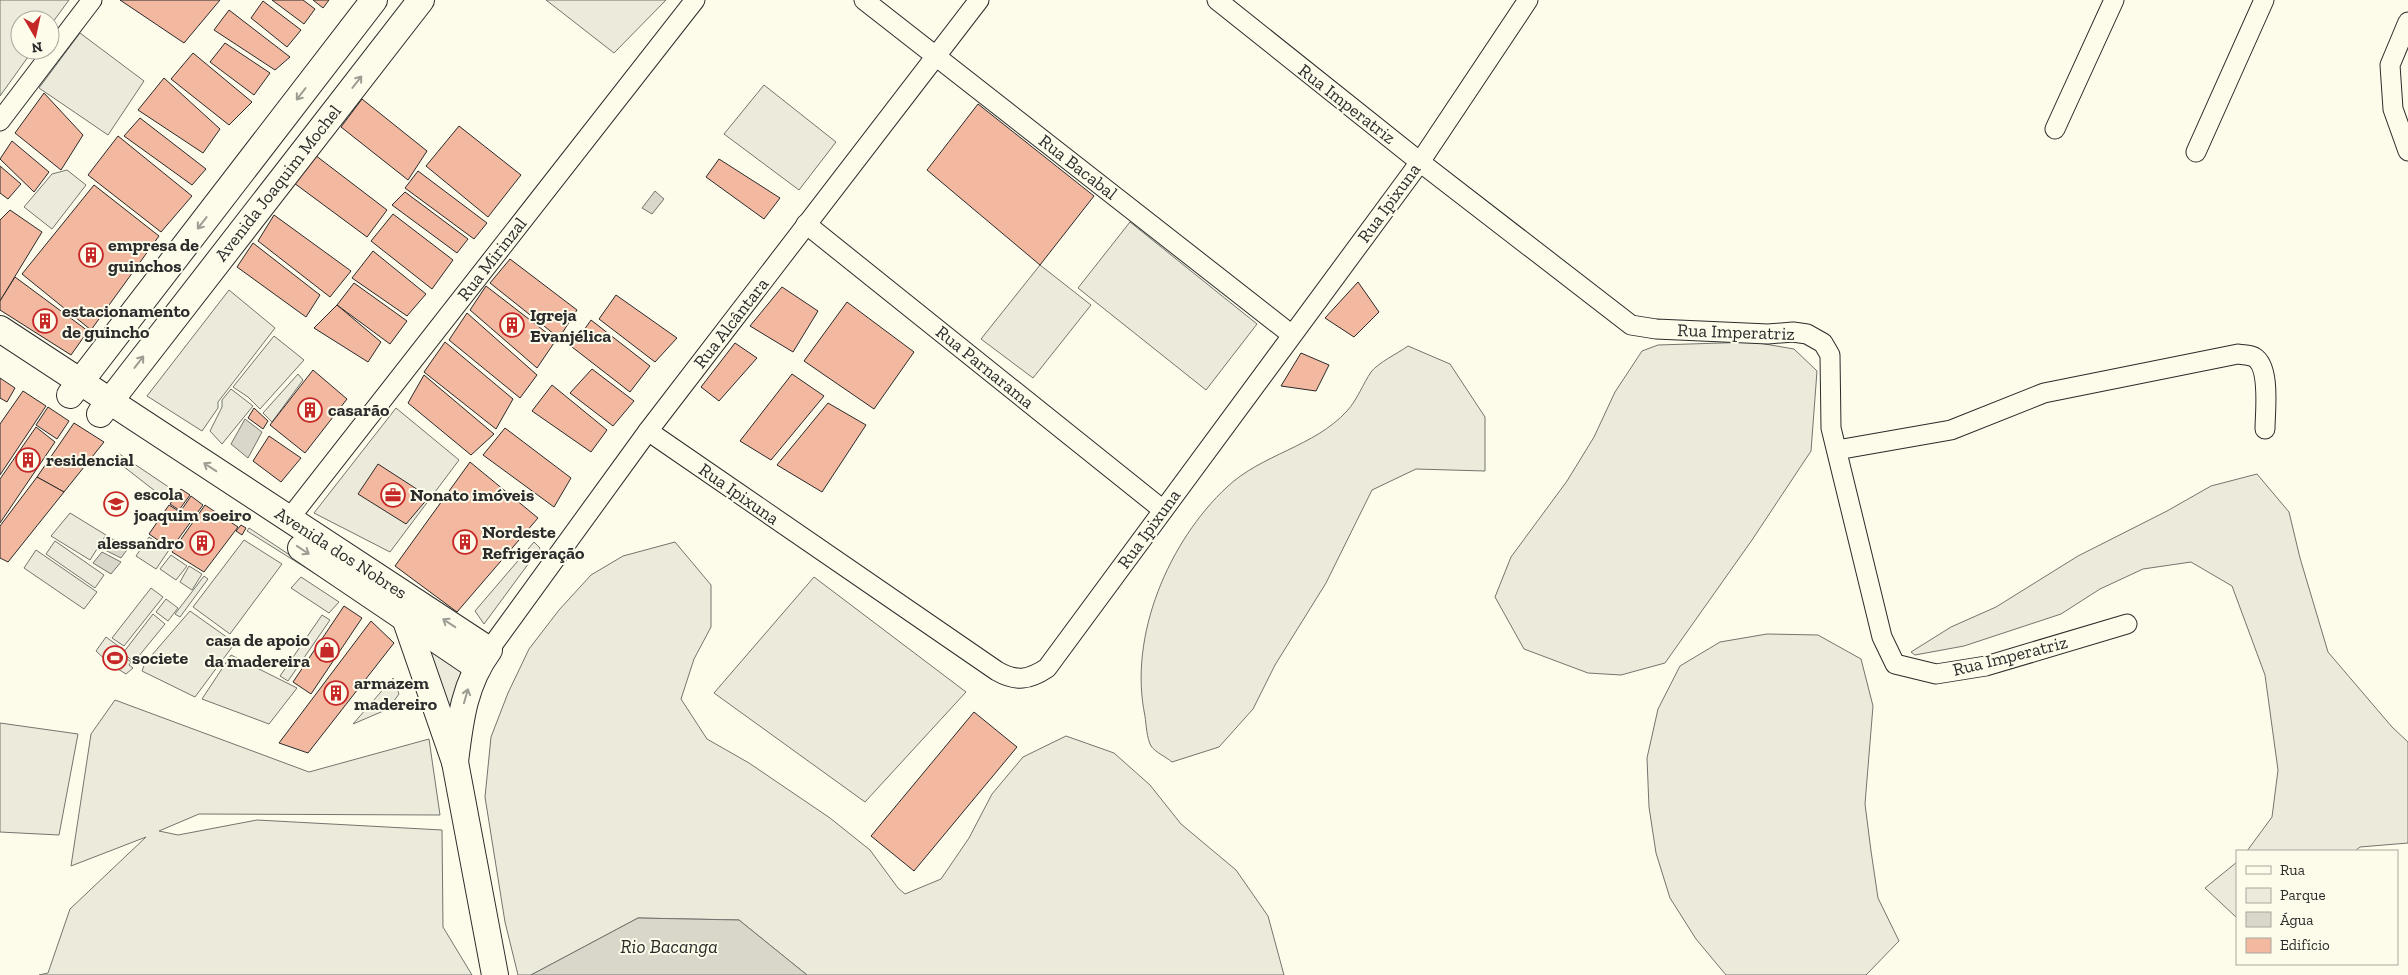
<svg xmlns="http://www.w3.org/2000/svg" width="2408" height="975" font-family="'Zilla Slab',serif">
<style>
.green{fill:#ecebdb;stroke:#74746e}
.parking{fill:#eceadb;stroke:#74746e}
.water{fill:#d8d7c9;stroke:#74746e}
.building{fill:#f2b8a0;stroke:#2b2b2b}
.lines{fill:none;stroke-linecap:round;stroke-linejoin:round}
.street-casing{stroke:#2b2b2b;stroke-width:21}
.secondary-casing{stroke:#2b2b2b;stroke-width:28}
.street{stroke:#fdfbea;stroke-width:19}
.secondary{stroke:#fdfbea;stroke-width:26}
.oneway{stroke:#9e9d94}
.labels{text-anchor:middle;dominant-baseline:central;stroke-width:4;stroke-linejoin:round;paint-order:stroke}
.street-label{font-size:18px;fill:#2b2b2b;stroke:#fdfbea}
.poi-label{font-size:18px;font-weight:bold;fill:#2b2b2b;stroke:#fdfbea;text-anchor:start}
.water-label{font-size:19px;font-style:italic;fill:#2b2b2b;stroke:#fdfbea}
</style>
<rect width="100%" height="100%" fill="#fdfbea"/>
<g class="green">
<path d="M 0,0 L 69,0 L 50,26 L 50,20 L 20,20 L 20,50 L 33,50 L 0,96 Z"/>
<path d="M 546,0 L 666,0 L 614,53 Z"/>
<path d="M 80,33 L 144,81 L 108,135 L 39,88 Z"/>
<path d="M 764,85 L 836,142 L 799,190 L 724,134 Z"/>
<path d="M 67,170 L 86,185 L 52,229 L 24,207 L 52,174 Z"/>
<path d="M 1130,222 L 1257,324 L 1206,390 L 1078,288 Z"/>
<path d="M 1040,265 L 1091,305 L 1033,378 L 981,339 Z"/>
<path d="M 229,290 L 275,328 L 218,402 L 218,408 L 202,431 L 147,396 Z"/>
<path d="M 274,336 L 304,360 L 260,409 L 248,397 L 233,387 Z"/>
<path d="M 1753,342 L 1794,349 L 1817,371 L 1811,451 L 1752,540 L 1665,663 L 1621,675 L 1588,673 L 1524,649 L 1495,597 L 1511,557 L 1567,481 L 1594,437 L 1615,392 L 1642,351 L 1658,345 Z"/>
<path d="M 1408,346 L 1450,364 L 1485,417 L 1485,471 L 1416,469 L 1372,490 L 1326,583 L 1275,665 L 1253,709 L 1219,747 L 1172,762 C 1166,757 1155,752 1151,746 C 1147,739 1146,724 1145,716 C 1128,636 1169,541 1227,487 C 1262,454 1314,447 1347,411 C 1357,400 1363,384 1371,372 C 1379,362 1397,354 1408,346 Z"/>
<path d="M 298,374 L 303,380 L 272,422 L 263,413 Z"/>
<path d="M 231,389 L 253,406 L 222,444 L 210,431 L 222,407 L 222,400 Z"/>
<path d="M 396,408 L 459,460 L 390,552 L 314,513 Z"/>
<path d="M 118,453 L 170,488 L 164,498 L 114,459 Z"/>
<path d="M 2257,474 L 2289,512 L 2300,558 L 2328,652 L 2392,727 L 2408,742 L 2408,843 L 2360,847 L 2355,851 L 2247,851 L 2272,817 L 2278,770 L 2265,675 L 2232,586 L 2191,562 L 2143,569 L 2100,589 L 2061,614 L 1964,646 L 1915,655 L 1911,652 L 1951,627 L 1996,607 L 2078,556 L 2167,511 L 2211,486 Z"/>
<path d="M 70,513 L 106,535 L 90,560 L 51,536 Z"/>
<path d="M 249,528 L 323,577 L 322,578 L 247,531 Z"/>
<path d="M 149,537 L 169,550 L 156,569 L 136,556 Z"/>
<path d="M 244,540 L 282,564 L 230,634 L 193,607 Z"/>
<path d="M 55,541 L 104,575 L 95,588 L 46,554 Z"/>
<path d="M 675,542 L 711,585 L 711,627 L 694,659 L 681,699 L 707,739 L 749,763 L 830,818 L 870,850 L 898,888 L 905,894 L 941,879 L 969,838 L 992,794 L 1023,757 L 1066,736 L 1114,753 L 1150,785 L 1181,824 L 1236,870 L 1268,916 L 1284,975 L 807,975 L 739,920 L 638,918 L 531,975 L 518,975 L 505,922 L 485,797 L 491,737 L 508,693 L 529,649 L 559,610 L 591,575 L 623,556 Z"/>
<path d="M 36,550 L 97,592 L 84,609 L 24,568 Z"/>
<path d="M 171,555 L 187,566 L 176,580 L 160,569 Z"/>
<path d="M 204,576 L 208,579 L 180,617 L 175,614 Z"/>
<path d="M 151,588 L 163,597 L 124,646 L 112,638 Z"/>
<path d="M 166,599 L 178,608 L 168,621 L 156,612 Z"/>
<path d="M 190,611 L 235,643 L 195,697 L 142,671 L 145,663 Z"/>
<path d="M 153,614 L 165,624 L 134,662 L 123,653 Z"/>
<path d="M 322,615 L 330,620 L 288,681 L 280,676 Z"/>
<path d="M 1767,634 L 1818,635 L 1861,659 L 1873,706 L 1865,804 L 1871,851 L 1878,898 L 1899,941 L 1866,975 L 1726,975 L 1696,939 L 1670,898 L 1656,853 L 1649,807 L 1647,758 L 1658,709 L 1680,666 L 1720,642 Z"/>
<path d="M 412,635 L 467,672 L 452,721 Z"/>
<path d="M 106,637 L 121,648 L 121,654 L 131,662 L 129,665 L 133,668 L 126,674 L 110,664 L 96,651 Z"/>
<path d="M 231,655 L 297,688 L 269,724 L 202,699 Z"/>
<path d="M 393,678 L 399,694 L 388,709 L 353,724 Z"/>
<path d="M 115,700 L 309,772 L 429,739 L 440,815 L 199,814 L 159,831 L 178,835 L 257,820 L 442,830 L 443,927 L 472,975 L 39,975 L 48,973 L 70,909 L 146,837 L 71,866 L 91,734 Z"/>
<path d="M 0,723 L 78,734 L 59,835 L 0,832 Z"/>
<path d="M 2237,862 L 2237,918 L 2205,888 Z"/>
</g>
<g class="parking">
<path d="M 534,542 L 540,548 L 484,624 L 475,611 Z"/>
<path d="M 189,566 L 202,574 L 192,590 L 180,582 Z"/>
<path d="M 301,577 L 339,602 L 329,613 L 291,588 Z"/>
<path d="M 814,577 L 966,692 L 865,802 L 714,693 Z"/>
</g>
<g class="water">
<path d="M 655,191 L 664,199 L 652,214 L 642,208 Z"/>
<path d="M 245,419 L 262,432 L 248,458 L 231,444 Z"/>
<path d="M 108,537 L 129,547 L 121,558 L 101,548 Z"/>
<path d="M 102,552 L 121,562 L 111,574 L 93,563 Z"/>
<path d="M 638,918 L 739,920 L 807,975 L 531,975 Z"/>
</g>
<g class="building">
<path d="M 120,0 L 220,0 L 184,43 Z"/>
<path d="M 272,0 L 303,0 L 315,9 L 304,24 Z"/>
<path d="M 313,0 L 329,0 L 323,8 Z"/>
<path d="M 263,1 L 301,30 L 287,47 L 251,18 Z"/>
<path d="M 229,10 L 290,57 L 275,70 L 214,30 Z"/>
<path d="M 225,43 L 270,73 L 254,95 L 210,62 Z"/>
<path d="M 193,53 L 252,102 L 229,125 L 171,79 Z"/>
<path d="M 164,78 L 220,129 L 203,153 L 138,110 Z"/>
<path d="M 44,93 L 83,135 L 61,170 L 15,133 Z"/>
<path d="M 362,99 L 427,151 L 408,180 L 341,127 Z"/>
<path d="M 978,104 L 1094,196 L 1040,265 L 927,170 Z"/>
<path d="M 140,118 L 206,169 L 192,185 L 124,136 Z"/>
<path d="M 459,126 L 521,175 L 488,217 L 426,166 Z"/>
<path d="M 118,136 L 192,196 L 161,232 L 88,175 Z"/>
<path d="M 12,141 L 49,172 L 34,192 L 0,159 Z"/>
<path d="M 315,155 L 387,210 L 367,237 L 294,183 Z"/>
<path d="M 719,159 L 780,198 L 764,219 L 706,177 Z"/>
<path d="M 0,166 L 21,184 L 8,199 L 0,193 Z"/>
<path d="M 418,171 L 487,223 L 474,239 L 405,188 Z"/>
<path d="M 94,185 L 159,236 L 91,330 L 22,274 Z"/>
<path d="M 405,192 L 468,239 L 457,253 L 392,205 Z"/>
<path d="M 10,210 L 42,232 L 0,301 L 0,220 Z"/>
<path d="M 393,214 L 453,260 L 432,289 L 371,241 Z"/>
<path d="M 274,215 L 351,271 L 330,297 L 258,241 Z"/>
<path d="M 253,243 L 320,295 L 306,317 L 237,267 Z"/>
<path d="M 373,251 L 426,294 L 407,316 L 352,278 Z"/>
<path d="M 510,259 L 577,310 L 559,338 L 490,283 Z"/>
<path d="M 15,277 L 88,331 L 71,355 L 0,310 L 0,301 Z"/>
<path d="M 1358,282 L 1379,312 L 1354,337 L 1325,318 Z"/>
<path d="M 354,283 L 407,321 L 390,344 L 337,305 Z"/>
<path d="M 486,286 L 556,340 L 537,368 L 470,310 Z"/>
<path d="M 782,287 L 818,311 L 793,352 L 750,326 Z"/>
<path d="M 616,295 L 677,338 L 655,362 L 599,319 Z"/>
<path d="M 847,302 L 914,352 L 874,409 L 804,361 Z"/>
<path d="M 337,305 L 381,342 L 368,362 L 314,328 Z"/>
<path d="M 467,313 L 537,375 L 520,398 L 449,340 Z"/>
<path d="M 591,320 L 650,366 L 630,392 L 572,347 Z"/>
<path d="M 445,342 L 513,399 L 496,429 L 424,372 Z"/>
<path d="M 735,343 L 757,358 L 719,401 L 701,387 Z"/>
<path d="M 1301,353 L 1329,365 L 1316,391 L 1281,386 Z"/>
<path d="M 592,369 L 634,401 L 613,426 L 570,393 Z"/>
<path d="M 313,370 L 347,399 L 305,453 L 270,425 Z"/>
<path d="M 792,374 L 824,396 L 771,460 L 740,441 Z"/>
<path d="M 424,375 L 494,434 L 471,455 L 408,403 Z"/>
<path d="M 0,378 L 15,388 L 7,402 L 0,398 Z"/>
<path d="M 552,385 L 607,430 L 591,452 L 532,411 Z"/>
<path d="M 23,391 L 46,406 L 0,475 L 0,424 Z"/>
<path d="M 828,403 L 866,425 L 822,492 L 777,465 Z"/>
<path d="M 48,407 L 69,421 L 57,439 L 36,425 Z"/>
<path d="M 254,408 L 268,421 L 263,429 L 248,418 Z"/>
<path d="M 74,423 L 104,442 L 64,492 L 37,477 Z"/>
<path d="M 36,427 L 55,442 L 0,523 L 0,479 Z"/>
<path d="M 505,428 L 571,478 L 554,507 L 483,455 Z"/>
<path d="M 269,436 L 301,458 L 281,482 L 253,461 Z"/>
<path d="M 470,462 L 538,518 L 457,612 L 395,566 Z"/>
<path d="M 378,464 L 429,497 L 406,524 L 358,494 Z"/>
<path d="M 37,477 L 64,492 L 8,562 L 0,558 L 0,526 Z"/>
<path d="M 181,489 L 190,495 L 179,510 L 170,504 Z"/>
<path d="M 191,496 L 203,505 L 171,549 L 149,534 L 169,505 L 180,512 Z"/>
<path d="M 205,505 L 238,527 L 204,572 L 172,552 Z"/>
<path d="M 241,525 L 246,528 L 242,535 L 236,531 Z"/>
<path d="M 344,606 L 362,618 L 311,694 L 293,682 Z"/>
<path d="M 371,621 L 394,643 L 308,753 L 279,743 Z"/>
<path d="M 974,712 L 1017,747 L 914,871 L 871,836 Z"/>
</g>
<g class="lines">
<g class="street-casing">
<g id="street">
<path d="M 864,0 L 1292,335"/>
<path d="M 1217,0 L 1420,162 L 1631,325 L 1656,329 L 1768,334 L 1793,332 L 1807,334 L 1823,343 L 1830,355 L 1831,428 L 1882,637 L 1895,664 L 1936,674 L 1986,666 L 2127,624"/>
<path d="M 2408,22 L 2390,65 L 2393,109 L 2408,151"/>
<path d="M 0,121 L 92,0"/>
<path d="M 2055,129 L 2114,0"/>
<path d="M 2196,152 L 2264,0"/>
<path d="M 806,224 L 1163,510"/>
<path d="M 648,431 L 997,671 C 1016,682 1029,680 1047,668 L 1420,162 L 1528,0"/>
<path d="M 1837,450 L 1951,430 L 2044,393 L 2238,354 C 2243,355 2250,355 2254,357 C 2271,367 2265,412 2265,429"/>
<path d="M 289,519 L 695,0"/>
<path d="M 489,650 L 648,431 L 979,0"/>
</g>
</g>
<g class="secondary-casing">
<g id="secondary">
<path d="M 0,329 L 489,650 C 464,684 460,721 455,762"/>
<path d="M 70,395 L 374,0"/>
<path d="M 100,414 L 421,0"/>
<path d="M 301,548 L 477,667"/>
<path d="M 405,618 L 455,762 L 495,975"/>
</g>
</g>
<use href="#street" class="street"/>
<use href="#secondary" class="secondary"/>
</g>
<defs><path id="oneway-shaft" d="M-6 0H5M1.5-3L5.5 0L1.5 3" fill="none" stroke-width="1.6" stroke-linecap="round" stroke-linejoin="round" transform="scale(1.25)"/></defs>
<g class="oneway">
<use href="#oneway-shaft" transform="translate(357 82) rotate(-52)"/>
<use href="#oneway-shaft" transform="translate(301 94) rotate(128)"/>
<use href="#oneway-shaft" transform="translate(202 223) rotate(128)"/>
<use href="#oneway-shaft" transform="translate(139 362) rotate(-52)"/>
<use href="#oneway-shaft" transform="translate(210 467) rotate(-147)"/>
<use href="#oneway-shaft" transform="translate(303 550) rotate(34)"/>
<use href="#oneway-shaft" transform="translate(449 623) rotate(-147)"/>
<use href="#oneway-shaft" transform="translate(466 696) rotate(-74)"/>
</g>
<defs>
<g id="building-ring" transform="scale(1.25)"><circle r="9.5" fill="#fdfbea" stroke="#c62828" stroke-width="1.5"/><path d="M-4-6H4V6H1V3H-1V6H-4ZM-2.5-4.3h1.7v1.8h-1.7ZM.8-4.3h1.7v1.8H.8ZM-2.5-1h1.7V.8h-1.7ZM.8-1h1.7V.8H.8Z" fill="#c62828"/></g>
<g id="office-ring" transform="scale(1.25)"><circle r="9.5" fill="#fdfbea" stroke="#c62828" stroke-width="1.5"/><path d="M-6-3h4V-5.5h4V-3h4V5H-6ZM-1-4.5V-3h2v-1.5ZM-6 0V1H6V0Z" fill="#c62828"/></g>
<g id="school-ring" transform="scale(1.25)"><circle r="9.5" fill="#fdfbea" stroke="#c62828" stroke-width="1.5"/><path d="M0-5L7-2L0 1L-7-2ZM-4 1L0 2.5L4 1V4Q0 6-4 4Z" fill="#c62828"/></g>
<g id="shop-ring" transform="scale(1.25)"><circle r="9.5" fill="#fdfbea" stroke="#c62828" stroke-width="1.5"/><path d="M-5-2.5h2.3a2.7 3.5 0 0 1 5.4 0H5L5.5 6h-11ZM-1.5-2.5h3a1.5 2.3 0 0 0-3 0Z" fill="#c62828"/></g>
<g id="stadium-ring" transform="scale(1.25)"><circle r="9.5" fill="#fdfbea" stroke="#c62828" stroke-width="1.5"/><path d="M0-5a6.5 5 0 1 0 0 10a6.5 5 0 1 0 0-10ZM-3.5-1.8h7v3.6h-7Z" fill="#c62828"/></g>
</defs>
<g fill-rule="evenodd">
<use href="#building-ring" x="91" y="255"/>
<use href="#building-ring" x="45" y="321"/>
<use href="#building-ring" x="512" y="325"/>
<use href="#building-ring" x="310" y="410"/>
<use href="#building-ring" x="28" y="460"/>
<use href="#office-ring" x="393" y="495"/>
<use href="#school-ring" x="116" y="504"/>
<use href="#building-ring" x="465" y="542"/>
<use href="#building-ring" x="202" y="543"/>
<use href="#shop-ring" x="327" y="650"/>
<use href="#stadium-ring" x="115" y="658"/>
<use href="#building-ring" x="336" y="693"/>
</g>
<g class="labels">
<g class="street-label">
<text transform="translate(1347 104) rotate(38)">Rua Imperatriz</text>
<text transform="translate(1078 167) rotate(38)">Rua Bacabal</text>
<text transform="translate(278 183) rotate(-52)">Avenida Joaquim Mochel</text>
<text transform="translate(1389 203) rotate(-54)">Rua Ipixuna</text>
<text transform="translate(492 259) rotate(-52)">Rua Mirinzal</text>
<text transform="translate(731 323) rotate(-52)">Rua Alcântara</text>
<text transform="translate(1736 332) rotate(2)">Rua Imperatriz</text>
<text transform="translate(985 367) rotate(39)">Rua Parnarama</text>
<text transform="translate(739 494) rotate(35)">Rua Ipixuna</text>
<text transform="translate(1149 529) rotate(-54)">Rua Ipixuna</text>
<text transform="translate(341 553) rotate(33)">Avenida dos Nobres</text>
<text transform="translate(2010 656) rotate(-14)">Rua Imperatriz</text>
</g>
<g class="poi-label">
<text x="108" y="245">empresa de<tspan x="108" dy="21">guinchos</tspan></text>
<text x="62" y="311">estacionamento<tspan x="62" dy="21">de guincho</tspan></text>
<text x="530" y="315">Igreja<tspan x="530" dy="21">Evanjélica</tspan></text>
<text x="328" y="410">casarão</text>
<text x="46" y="460">residencial</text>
<text x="134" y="494">escola<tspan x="134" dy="21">joaquim soeiro</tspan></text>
<text x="410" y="495">Nonato imóveis</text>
<text x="482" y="532">Nordeste<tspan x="482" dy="21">Refrigeração</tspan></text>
<text x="184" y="543" text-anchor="end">alessandro</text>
<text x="310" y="640" text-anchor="end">casa de apoio<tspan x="310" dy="21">da madereira</tspan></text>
<text x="132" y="658">societe</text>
<text x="354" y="683">armazem<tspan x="354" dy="21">madereiro</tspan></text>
</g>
<g class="water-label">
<text x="669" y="946">Rio Bacanga</text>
</g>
</g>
<rect x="2236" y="850" width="162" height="115" fill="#fdfbea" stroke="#a9a89e"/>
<rect x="2246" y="866" width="25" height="8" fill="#fdfbea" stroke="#a9a89e"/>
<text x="2280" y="875" font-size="15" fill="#2b2b2b">Rua</text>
<rect x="2246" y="888" width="25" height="15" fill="#ecebdb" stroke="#a9a89e"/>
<text x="2280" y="900" font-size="15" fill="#2b2b2b">Parque</text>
<rect x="2246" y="912" width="25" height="15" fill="#d8d7c9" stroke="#a9a89e"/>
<text x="2280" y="925" font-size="15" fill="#2b2b2b">Água</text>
<rect x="2246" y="938" width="25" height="15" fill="#f2b8a0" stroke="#a9a89e"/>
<text x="2280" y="950" font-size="15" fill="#2b2b2b">Edifício</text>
<g transform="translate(35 35) rotate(171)"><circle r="24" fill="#fdfbea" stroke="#a9a89e"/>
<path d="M0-4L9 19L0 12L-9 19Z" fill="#c62828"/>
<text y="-8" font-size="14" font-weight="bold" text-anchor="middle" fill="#2b2b2b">N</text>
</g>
</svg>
